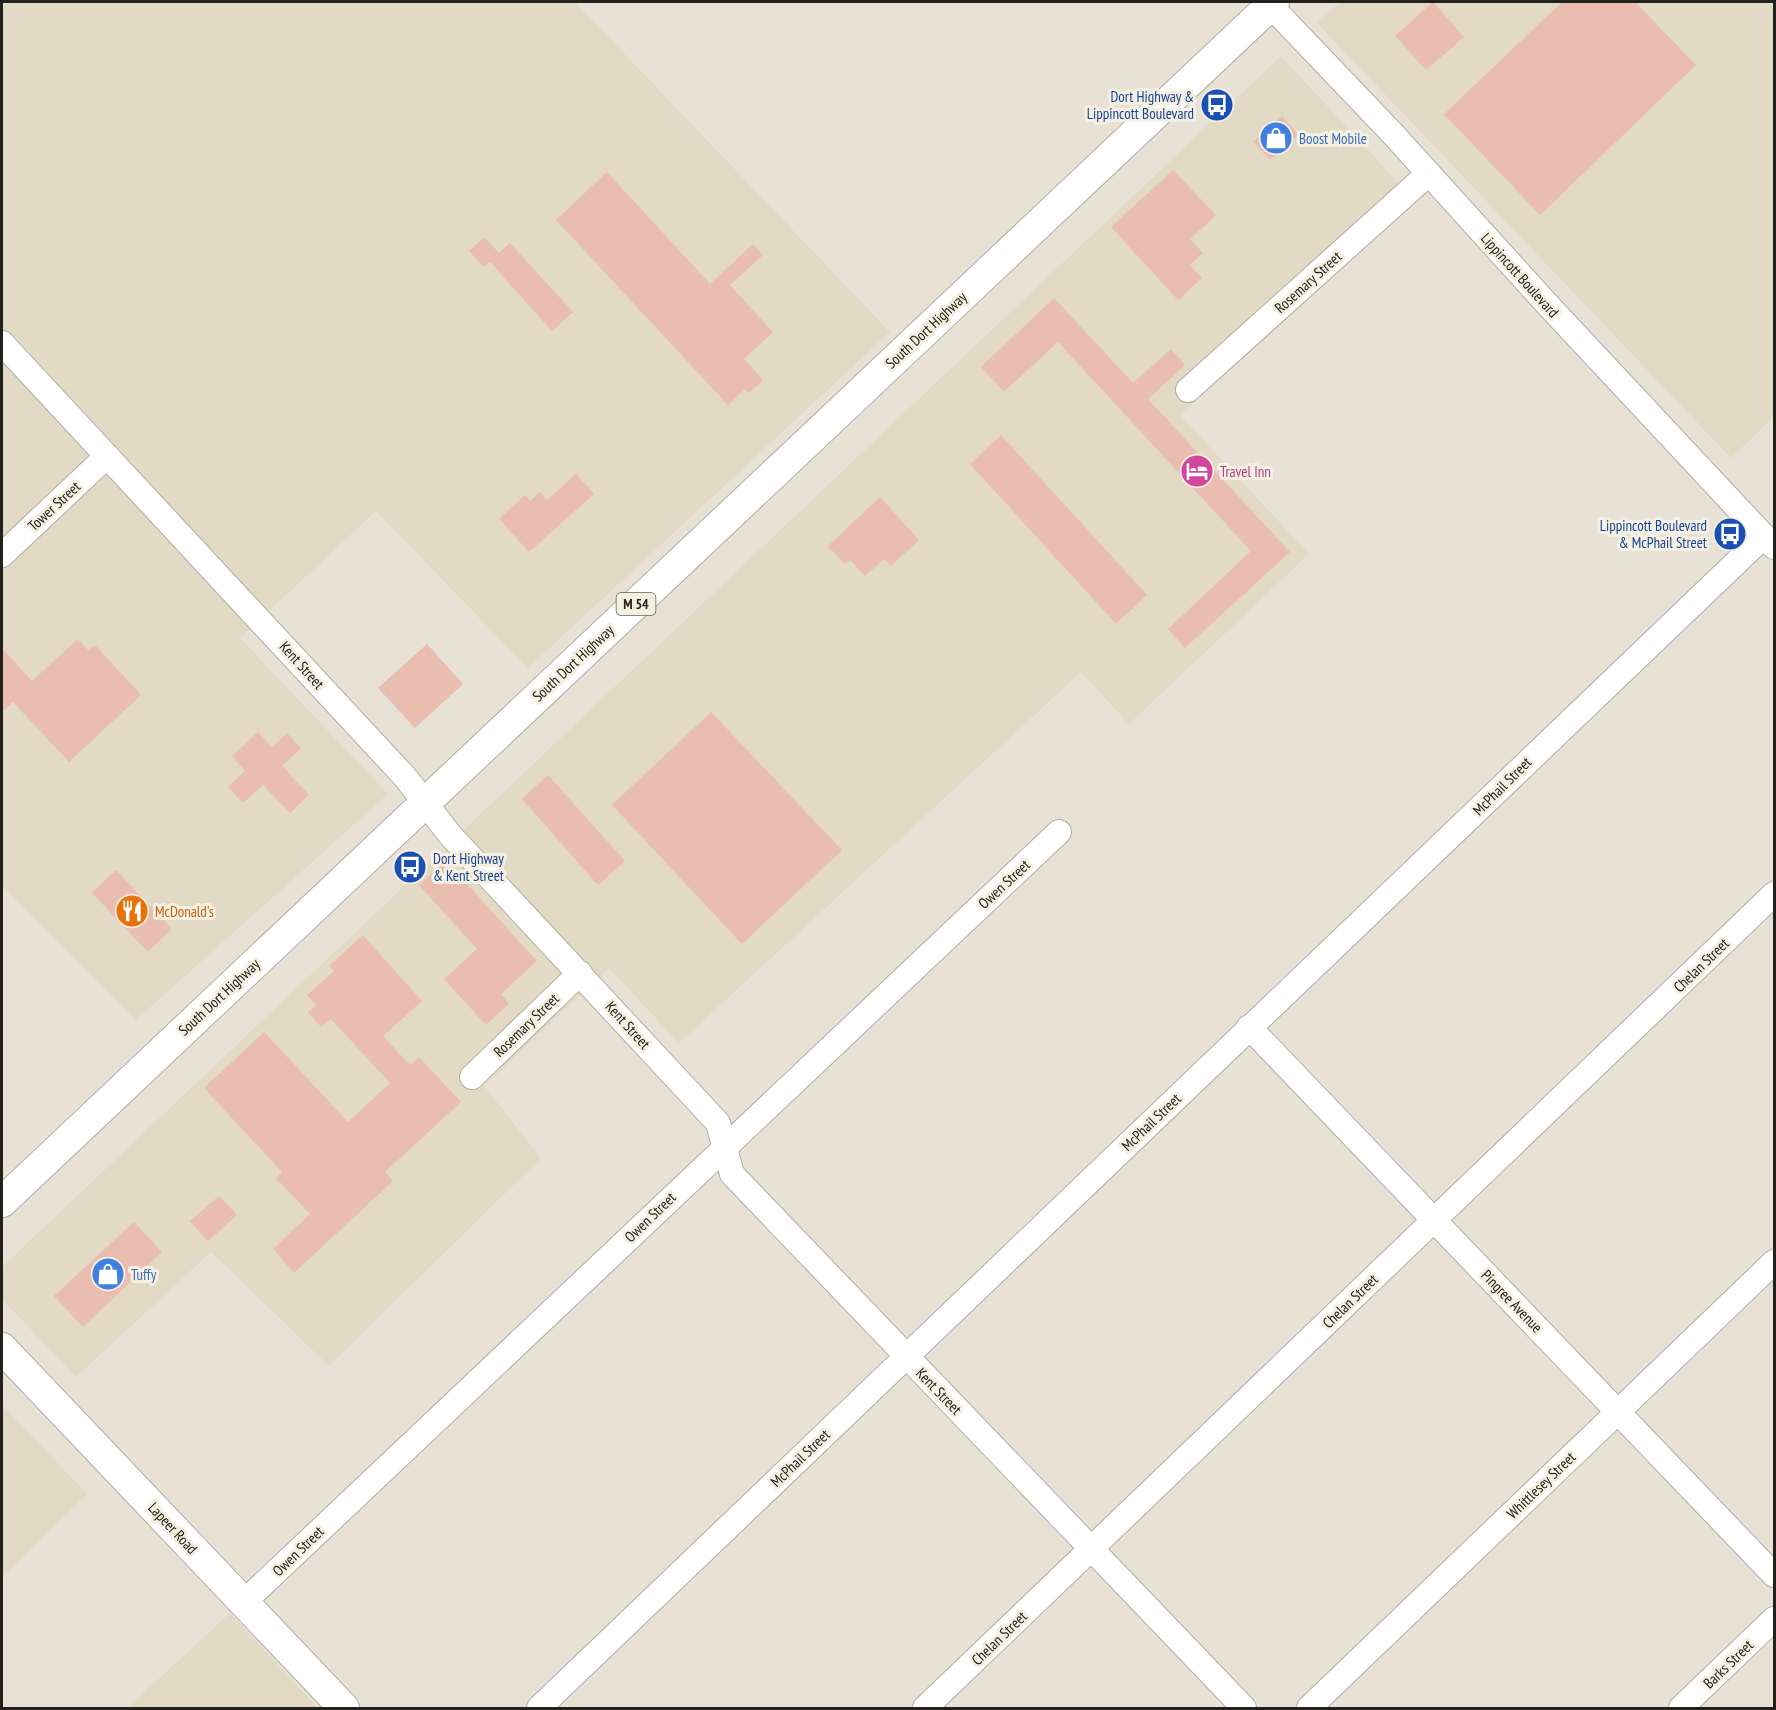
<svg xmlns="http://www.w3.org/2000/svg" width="1776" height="1710" font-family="'PT Sans Narrow',sans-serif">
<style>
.built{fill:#e2dac5}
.building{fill:#e9bdb0}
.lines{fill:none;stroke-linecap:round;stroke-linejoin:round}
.minor-casing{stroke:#b2ada0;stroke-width:26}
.major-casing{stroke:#b2ada0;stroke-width:32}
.minor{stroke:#fff;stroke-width:24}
.major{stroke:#fff;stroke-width:30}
.labels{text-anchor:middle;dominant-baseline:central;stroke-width:6;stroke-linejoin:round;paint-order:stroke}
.shield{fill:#f5f0e2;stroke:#625f57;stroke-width:1.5}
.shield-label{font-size:14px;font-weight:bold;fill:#23211c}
.transit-label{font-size:15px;fill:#164399;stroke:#f5f0e2;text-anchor:end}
.shop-label{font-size:15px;fill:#366cbe;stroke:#f5f0e2;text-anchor:start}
.street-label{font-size:15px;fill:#23211c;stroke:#f5f0e2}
.hotel-label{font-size:15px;fill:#b23c85;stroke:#f5f0e2;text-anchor:start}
.food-label{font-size:15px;fill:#c56008;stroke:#f5f0e2;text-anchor:start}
</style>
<rect width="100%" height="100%" fill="#e7e2d5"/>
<g class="built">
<path d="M 2,2 L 575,2 L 890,332 L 528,668 L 376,511 L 240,638 L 388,794 L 136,1020 L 3,887 L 2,889 Z"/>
<path d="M 1340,2 L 1774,2 L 1774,417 L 1731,458 L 1317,23 Z"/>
<path d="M 1281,56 L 1416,202 L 1180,415 L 1309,554 L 1129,724 L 1081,672 L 679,1043 L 609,968 L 484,1086 L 541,1158 L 329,1366 L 211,1252 L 76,1377 L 2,1299 L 2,1267 Z"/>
<path d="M 2,1405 L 87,1494 L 2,1577 Z"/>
<path d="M 230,1613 L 318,1708 L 127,1708 Z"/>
</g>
<g class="building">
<path d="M 1433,2 L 1464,37 L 1426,70 L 1395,36 Z"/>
<path d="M 1562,2 L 1635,2 L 1696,65 L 1540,215 L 1444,114 Z"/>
<path d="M 1282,116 L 1298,135 L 1270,160 L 1253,142 Z"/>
<path d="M 1173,170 L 1216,215 L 1190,239 L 1203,253 L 1190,265 L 1202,278 L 1178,300 L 1111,227 Z"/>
<path d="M 607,172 L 710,284 L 753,244 L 763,255 L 730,285 L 773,332 L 744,359 L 763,380 L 748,393 L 745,389 L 728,405 L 556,220 Z"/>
<path d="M 484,237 L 499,253 L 510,243 L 573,312 L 552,331 L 490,262 L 484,267 L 469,251 Z"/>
<path d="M 1054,298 L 1133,383 L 1171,349 L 1185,365 L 1148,399 L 1290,552 L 1185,648 L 1168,629 L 1251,551 L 1058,342 L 1004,392 L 981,367 Z"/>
<path d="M 1001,435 L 1147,595 L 1116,624 L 970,464 Z"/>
<path d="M 576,474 L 594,494 L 529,552 L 499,519 L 525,495 L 530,501 L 540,492 L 547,500 Z"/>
<path d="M 880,497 L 919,540 L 891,566 L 884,559 L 865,576 L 850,560 L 845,564 L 828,546 Z"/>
<path d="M 78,639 L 88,650 L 95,645 L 141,695 L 69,762 L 13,702 L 2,712 L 2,648 L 32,681 Z"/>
<path d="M 427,644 L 463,684 L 415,728 L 378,688 Z"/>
<path d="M 711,712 L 842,850 L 742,944 L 612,805 Z"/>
<path d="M 258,732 L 272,747 L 287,733 L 301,748 L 282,766 L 309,795 L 290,813 L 263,785 L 243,803 L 228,787 L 245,771 L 232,756 Z"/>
<path d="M 548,775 L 625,861 L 598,885 L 522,799 Z"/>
<path d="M 446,861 L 537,961 L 501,994 L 509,1004 L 486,1025 L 444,979 L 477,949 L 419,885 Z"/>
<path d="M 116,870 L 172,929 L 148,952 L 92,893 Z"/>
<path d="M 363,935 L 422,1001 L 383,1036 L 410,1065 L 419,1057 L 461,1102 L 385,1172 L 393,1181 L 294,1273 L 273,1249 L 310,1214 L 276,1178 L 282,1172 L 204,1088 L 264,1032 L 348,1122 L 390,1083 L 331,1019 L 321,1027 L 308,1012 L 316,1005 L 307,995 L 334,971 L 329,966 Z"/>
<path d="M 219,1196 L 237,1215 L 208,1241 L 190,1221 Z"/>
<path d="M 134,1222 L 162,1252 L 83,1327 L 54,1296 Z"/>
</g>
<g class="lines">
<g class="minor-casing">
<g id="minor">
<path d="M 1267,2 L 1392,133 L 1547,304 L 1774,547"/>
<path d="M 2,343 L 405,777 L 451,836 L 718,1123 L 732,1174 L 1244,1708"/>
<path d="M 1188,390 L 1428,174"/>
<path d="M 2,555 L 107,456"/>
<path d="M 1249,1027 L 1774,1575"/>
<path d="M 472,1077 L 580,973"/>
<path d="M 243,1603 L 1059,832"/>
<path d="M 539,1708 L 1764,536"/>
<path d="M 925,1708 L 1774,894"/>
<path d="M 1309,1708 L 1774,1262"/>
<path d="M 1681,1708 L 1774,1619"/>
</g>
</g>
<g class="major-casing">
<g id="major">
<path d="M 2,1202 L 1274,2"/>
<path d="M 2,1348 L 344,1708"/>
</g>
</g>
<use href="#minor" class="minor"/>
<use href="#major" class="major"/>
</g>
<defs>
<g id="bus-disc" transform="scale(1.725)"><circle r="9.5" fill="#1a4fb4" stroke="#f5f0e2"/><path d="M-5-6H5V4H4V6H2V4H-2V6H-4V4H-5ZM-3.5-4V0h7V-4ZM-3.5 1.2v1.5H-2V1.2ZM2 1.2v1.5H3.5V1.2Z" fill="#fff"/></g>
<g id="shop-disc" transform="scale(1.725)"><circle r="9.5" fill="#3f7fe0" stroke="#f5f0e2"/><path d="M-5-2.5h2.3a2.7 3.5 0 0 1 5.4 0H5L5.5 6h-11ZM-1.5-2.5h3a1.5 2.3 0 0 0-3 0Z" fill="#fff"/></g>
<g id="hotel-disc" transform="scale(1.725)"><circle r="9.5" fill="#d1479c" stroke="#f5f0e2"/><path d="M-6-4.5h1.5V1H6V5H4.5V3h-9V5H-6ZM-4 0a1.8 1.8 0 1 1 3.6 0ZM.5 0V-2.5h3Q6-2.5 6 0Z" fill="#fff"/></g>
<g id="restaurant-disc" transform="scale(1.725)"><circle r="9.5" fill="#e8710a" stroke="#f5f0e2"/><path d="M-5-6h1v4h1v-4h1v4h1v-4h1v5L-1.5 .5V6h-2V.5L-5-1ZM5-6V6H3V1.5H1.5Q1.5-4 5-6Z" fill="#fff"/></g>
</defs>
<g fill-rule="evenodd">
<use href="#bus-disc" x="1217" y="105"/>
<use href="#shop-disc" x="1276" y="138"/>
<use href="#hotel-disc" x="1197" y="471"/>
<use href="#bus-disc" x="1730" y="534"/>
<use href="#bus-disc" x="410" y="867"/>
<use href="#restaurant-disc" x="132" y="911"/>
<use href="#shop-disc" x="108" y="1274"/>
</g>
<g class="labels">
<rect class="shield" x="616.5" y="593" width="39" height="22" rx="4.5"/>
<g class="shield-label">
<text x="636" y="604">M 54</text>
</g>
<g class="transit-label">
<text x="1194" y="96">Dort Highway &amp;<tspan x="1194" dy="17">Lippincott Boulevard</tspan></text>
<text x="1707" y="525">Lippincott Boulevard<tspan x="1707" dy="17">&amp; McPhail Street</tspan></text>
<text x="433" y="858" text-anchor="start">Dort Highway<tspan x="433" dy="17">&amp; Kent Street</tspan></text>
</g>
<g class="shop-label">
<text x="1299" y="138">Boost Mobile</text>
<text x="131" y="1274">Tuffy</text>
</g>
<g class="street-label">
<text transform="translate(1520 275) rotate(48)">Lippincott Boulevard</text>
<text transform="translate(1308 282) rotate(-42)">Rosemary Street</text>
<text transform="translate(926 330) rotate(-43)">South Dort Highway</text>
<text transform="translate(54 506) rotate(-43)">Tower Street</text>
<text transform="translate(573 663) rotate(-43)">South Dort Highway</text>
<text transform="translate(302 665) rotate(48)">Kent Street</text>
<text transform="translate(1502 786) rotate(-45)">McPhail Street</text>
<text transform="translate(1004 884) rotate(-43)">Owen Street</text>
<text transform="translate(1701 965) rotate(-44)">Chelan Street</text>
<text transform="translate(219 997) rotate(-43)">South Dort Highway</text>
<text transform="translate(526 1025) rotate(-44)">Rosemary Street</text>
<text transform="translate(628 1025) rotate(48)">Kent Street</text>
<text transform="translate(1151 1122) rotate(-44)">McPhail Street</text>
<text transform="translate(650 1217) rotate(-44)">Owen Street</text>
<text transform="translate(1350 1301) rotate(-44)">Chelan Street</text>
<text transform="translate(1512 1301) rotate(46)">Pingree Avenue</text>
<text transform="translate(939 1391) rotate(46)">Kent Street</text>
<text transform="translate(800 1458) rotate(-44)">McPhail Street</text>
<text transform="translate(1541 1485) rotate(-44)">Whittlesey Street</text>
<text transform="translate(173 1528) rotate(47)">Lapeer Road</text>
<text transform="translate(298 1551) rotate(-44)">Owen Street</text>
<text transform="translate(999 1638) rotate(-44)">Chelan Street</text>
<text transform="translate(1728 1664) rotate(-44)">Barks Street</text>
</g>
<g class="hotel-label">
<text x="1220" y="471">Travel Inn</text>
</g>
<g class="food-label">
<text x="155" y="911">McDonald's</text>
</g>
</g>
<rect width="1776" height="1710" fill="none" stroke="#23211c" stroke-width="6"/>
</svg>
